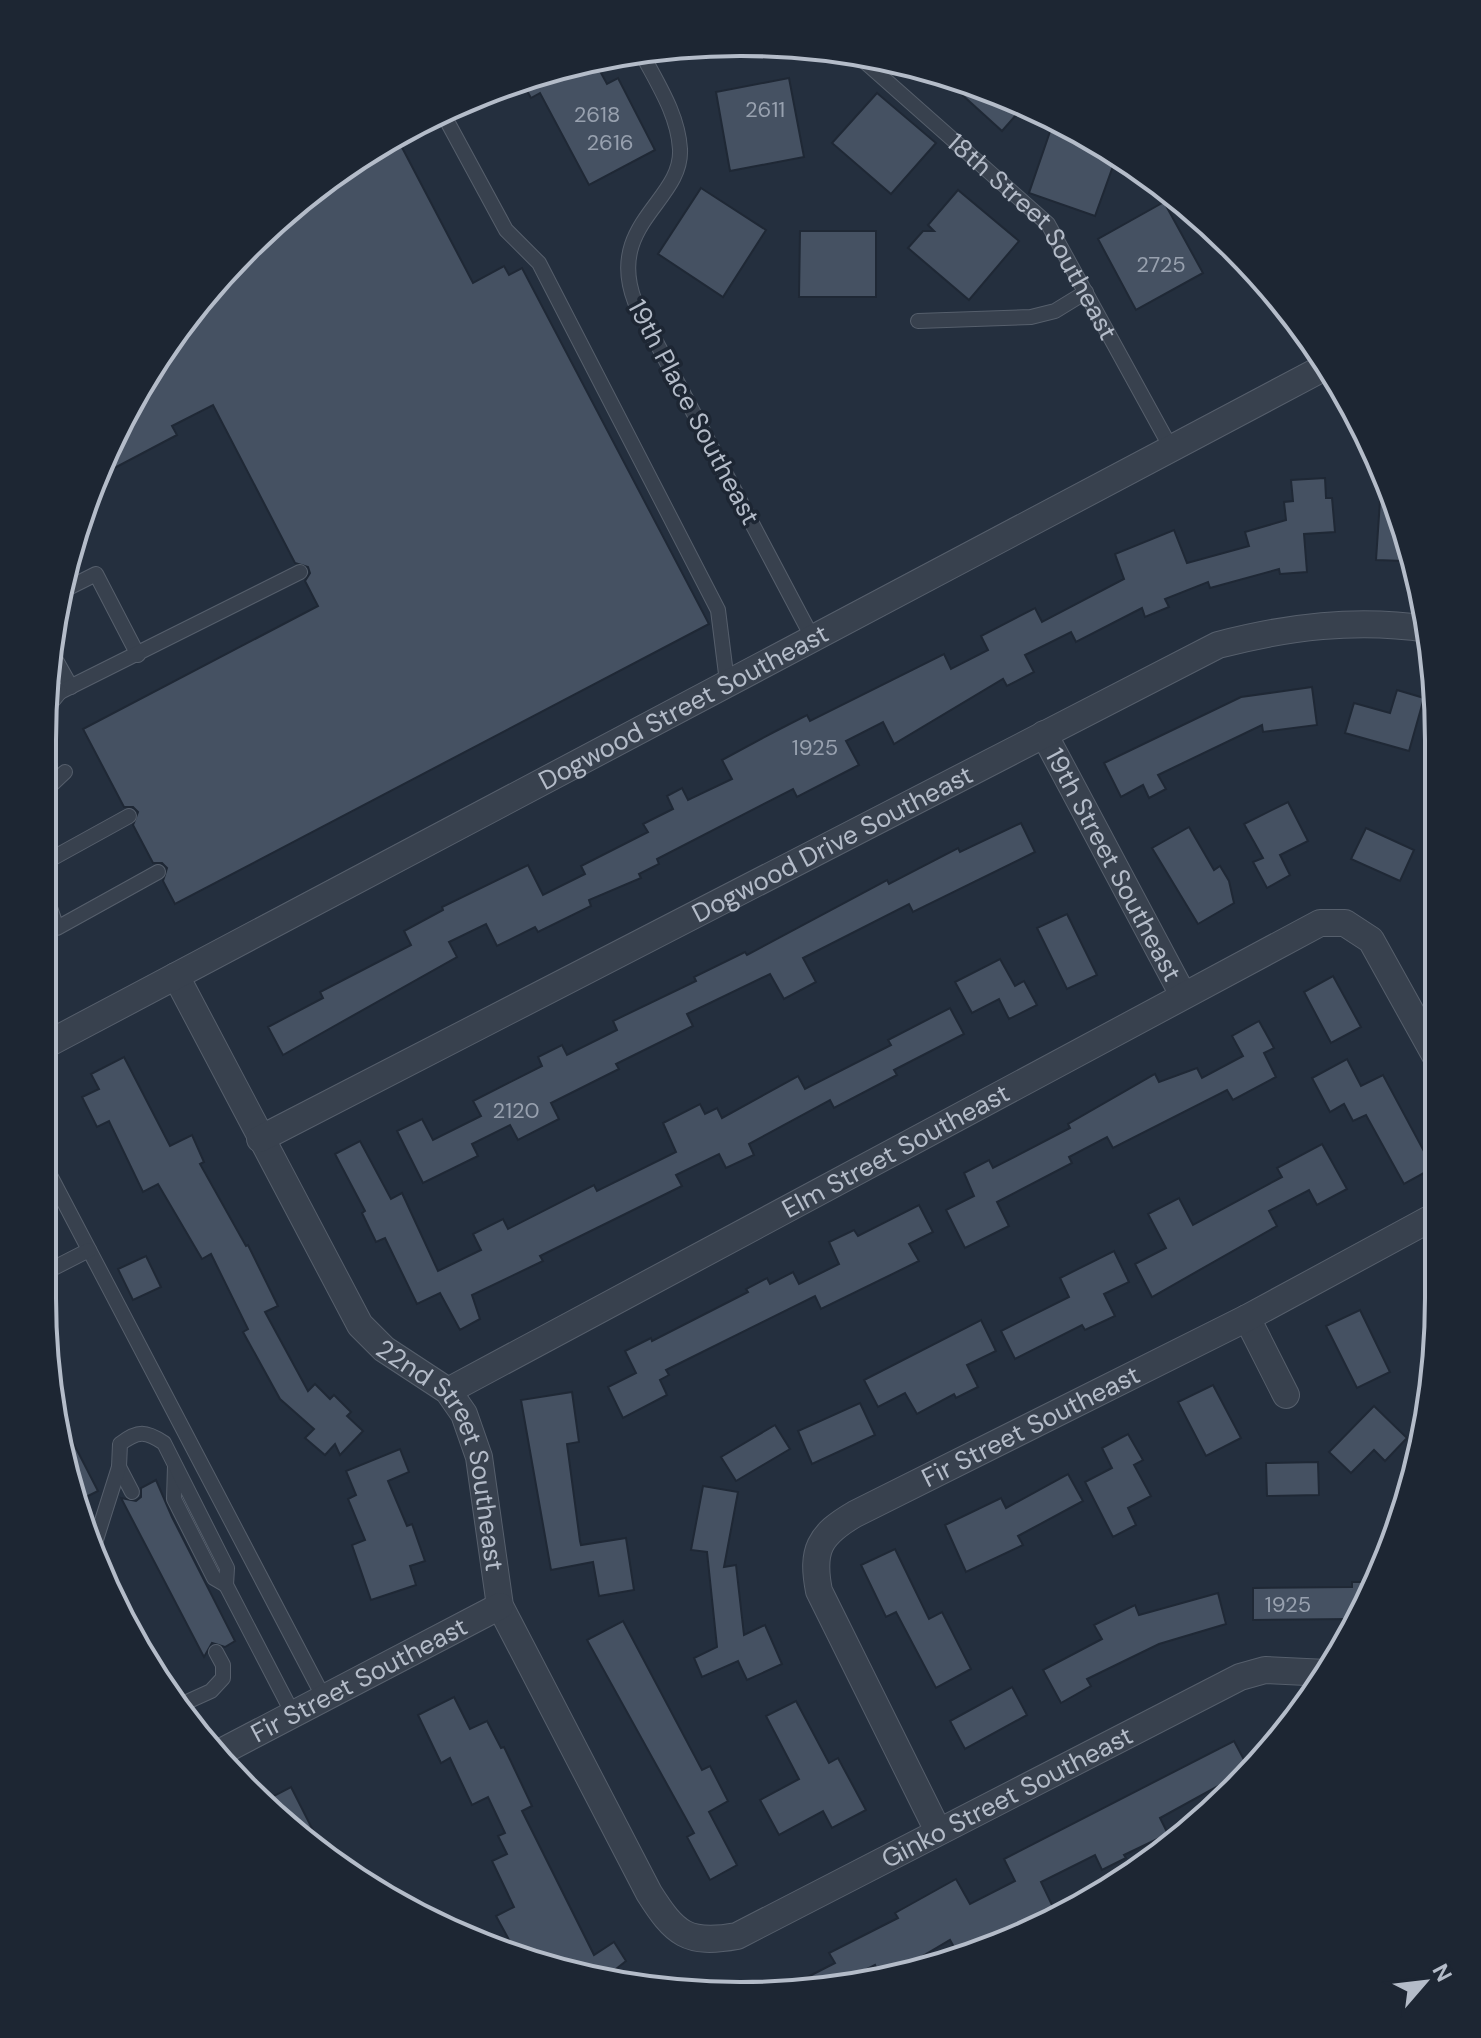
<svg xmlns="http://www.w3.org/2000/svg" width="1481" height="2038" font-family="'DM Sans',sans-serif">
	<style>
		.building { fill: #455162; stroke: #1f2835; stroke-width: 2 }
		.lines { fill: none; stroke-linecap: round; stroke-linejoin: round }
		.lane-casing { stroke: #565f6c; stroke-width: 16 }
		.street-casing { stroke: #565f6c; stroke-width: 28 }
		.lane { stroke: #38414e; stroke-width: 14 }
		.street { stroke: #38414e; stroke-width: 26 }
		.labels { text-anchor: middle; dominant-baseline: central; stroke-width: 7; stroke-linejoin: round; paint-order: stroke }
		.number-label { font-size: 22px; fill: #98a1af }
		.street-label { font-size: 26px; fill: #b4bcc9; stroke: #1d2633 }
		.rim { fill: none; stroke: #b4bcc9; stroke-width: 4 }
	</style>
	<rect width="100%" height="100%" fill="#242f3e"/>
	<!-- building -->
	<g class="building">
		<polygon points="594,60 607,84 618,78 655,150 589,185 540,93 531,98 521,80 559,66"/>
		<polygon points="937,72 965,79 1024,106 1002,131"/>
		<polygon points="789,78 804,157 730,171 716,92"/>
		<polygon points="877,93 936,143 891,194 832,143"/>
		<polygon points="1054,120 1089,135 1117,155 1095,216 1029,193"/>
		<polygon points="396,136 473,283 504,266 509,275 522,268 709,624 175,904 163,881 167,868 162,863 153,863 133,825 138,812 133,807 124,807 83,729 318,606 305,581 310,573 308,567 295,563 213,405 172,426 177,435 105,473 159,353 315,187"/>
		<polygon points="701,188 766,230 723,297 658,254"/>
		<polygon points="958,190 1019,241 969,300 908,248 923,231 934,231 928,225"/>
		<polygon points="1164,202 1203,273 1136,310 1098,239"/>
		<polygon points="800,231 876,231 876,297 799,297"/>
		<polygon points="1382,471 1386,473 1405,544 1404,561 1376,560"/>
		<polygon points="1325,478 1326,498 1332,498 1335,532 1304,534 1307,572 1280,574 1279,569 1210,588 1208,582 1165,599 1169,607 1145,617 1142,608 1076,642 1071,632 1025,655 1034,672 1007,686 1003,679 894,744 883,722 846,741 859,765 797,797 793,789 657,859 659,864 639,874 641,878 589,900 591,906 538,932 535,927 497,946 486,924 449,942 457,957 283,1055 268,1027 323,998 320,992 411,945 404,931 443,910 442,907 528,865 543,895 585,874 581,866 648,832 643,824 673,809 667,796 682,788 688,800 732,779 722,760 774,732 807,715 810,721 944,654 951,669 988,650 981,636 1035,608 1042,622 1124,579 1115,554 1174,530 1187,563 1249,546 1245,532 1286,520 1284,502 1293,501 1291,480"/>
		<polygon points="1312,687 1317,725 1263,732 1262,725 1158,775 1166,789 1149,798 1143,785 1121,797 1104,763 1241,697"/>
		<polygon points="1397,690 1424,698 1409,751 1345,733 1354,703 1390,713"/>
		<polygon points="1288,802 1308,841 1280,855 1290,875 1267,888 1253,862 1263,858 1244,824"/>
		<polygon points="1021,823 1035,852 913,912 909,904 803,958 816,982 784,999 770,974 687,1014 693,1026 616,1064 619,1069 551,1103 559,1119 518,1140 510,1125 472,1144 478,1156 423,1183 397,1131 422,1119 433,1140 481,1116 473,1101 542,1066 538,1057 562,1045 567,1055 617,1030 613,1021 696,981 694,977 745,952 747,955 887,880 889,884 958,848 960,852"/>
		<polygon points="1189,827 1214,870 1220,866 1229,881 1234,903 1198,924 1152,848"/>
		<polygon points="1366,828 1414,850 1400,881 1351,859"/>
		<polygon points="1067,914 1097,975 1067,989 1037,928"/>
		<polygon points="1000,959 1015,986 1024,981 1037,1005 1009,1019 999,999 972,1013 955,982"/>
		<polygon points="1333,976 1361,1027 1331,1043 1304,992"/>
		<polygon points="950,1008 964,1034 894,1070 897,1075 834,1108 830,1100 749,1144 754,1155 726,1168 719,1154 676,1175 682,1186 540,1256 543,1261 472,1295 480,1319 460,1330 440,1293 417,1304 385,1238 376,1242 362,1213 365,1211 335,1154 360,1141 391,1199 402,1193 438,1271 481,1250 473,1234 503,1219 508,1229 594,1185 597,1191 676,1152 663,1123 700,1104 705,1114 717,1108 722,1118 798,1076 805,1089 891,1045 888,1040"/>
		<polygon points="1259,1021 1274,1048 1264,1053 1276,1077 1233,1100 1227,1090 1113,1148 1107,1137 1069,1157 1072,1163 997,1202 1009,1226 965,1248 946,1210 974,1196 964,1173 989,1160 993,1168 1070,1128 1068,1124 1155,1074 1159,1082 1197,1068 1202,1078 1243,1056 1232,1036"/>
		<polygon points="124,1057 170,1146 192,1135 204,1162 200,1164 246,1246 248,1245 278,1306 265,1312 308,1391 315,1384 330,1399 334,1395 351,1412 347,1416 363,1431 340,1455 335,1444 325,1455 305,1438 314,1429 280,1399 243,1332 248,1329 211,1254 202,1259 158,1184 143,1192 109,1121 97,1127 82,1097 99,1089 91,1074"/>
		<polygon points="1347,1059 1361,1086 1383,1075 1433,1168 1404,1184 1366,1115 1353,1121 1344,1104 1330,1112 1312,1078"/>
		<polygon points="1322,1144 1347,1189 1317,1205 1309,1190 1269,1211 1277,1226 1152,1297 1135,1264 1166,1248 1148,1214 1179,1198 1193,1225 1282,1177 1277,1168"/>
		<polygon points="919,1205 933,1232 909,1244 919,1261 821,1309 815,1296 666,1370 669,1375 660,1380 667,1395 623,1418 608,1387 636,1373 625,1351 651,1338 652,1341 748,1292 746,1289 767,1278 770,1284 793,1272 799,1284 839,1264 829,1242 854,1230 858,1236"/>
		<polygon points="1114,1251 1129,1282 1104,1294 1115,1316 1085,1330 1082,1325 1015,1359 1001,1331 1069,1297 1060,1278"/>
		<polygon points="146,1256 161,1287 133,1300 118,1269"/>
		<polygon points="1360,1310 1390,1372 1357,1388 1326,1326"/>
		<polygon points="981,1320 996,1351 967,1365 978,1387 956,1398 954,1394 917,1414 905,1393 878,1407 864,1380"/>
		<polygon points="1213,1385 1241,1438 1206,1456 1178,1402"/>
		<polygon points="572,1392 579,1442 567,1444 580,1541 581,1545 626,1538 634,1590 599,1596 593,1562 551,1570 521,1400"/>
		<polygon points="860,1403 875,1435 812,1464 798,1431"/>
		<polygon points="1374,1406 1407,1438 1385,1461 1374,1450 1351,1473 1329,1452"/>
		<polygon points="60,1417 98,1491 76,1502 66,1479"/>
		<polygon points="775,1425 790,1449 736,1481 721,1457"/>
		<polygon points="1128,1434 1143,1460 1134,1465 1151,1496 1128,1508 1136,1525 1113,1537 1085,1482 1112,1468 1102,1448"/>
		<polygon points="400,1449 409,1472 388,1481 407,1526 412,1524 425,1561 410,1566 416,1585 371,1600 352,1545 365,1540 348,1499 356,1495 346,1471"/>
		<polygon points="1318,1462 1319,1495 1267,1496 1266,1463"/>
		<polygon points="1068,1474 1083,1501 1018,1536 1023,1545 966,1572 945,1525 1001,1498 1006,1508"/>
		<polygon points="156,1480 172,1517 235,1641 225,1647 212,1643 204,1657 121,1498 136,1501 141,1497 141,1488"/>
		<polygon points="703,1486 738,1492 724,1567 736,1565 744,1635 765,1625 782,1664 747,1680 738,1661 702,1677 694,1658 717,1647 707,1552 691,1550"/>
		<polygon points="895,1549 929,1619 942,1612 971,1669 936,1688 896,1612 886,1617 861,1565"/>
		<polygon points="1352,1582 1375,1582 1352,1632 1352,1619 1253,1620 1253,1588 1352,1587"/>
		<polygon points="1218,1593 1226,1624 1159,1644 1087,1679 1091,1686 1061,1703 1043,1670 1102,1639 1094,1625 1135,1605 1139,1615"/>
		<polygon points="623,1621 702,1770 710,1766 728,1801 709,1812 737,1865 710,1880 687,1837 694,1833 587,1640"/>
		<polygon points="1012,1687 1027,1715 965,1749 950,1721"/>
		<polygon points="454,1697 470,1729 487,1721 501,1748 504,1747 532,1806 522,1811 594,1955 614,1942 626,1961 606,1977 514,1949 496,1916 514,1907 492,1861 507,1854 498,1836 505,1833 488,1797 472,1805 450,1758 441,1763 418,1715"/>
		<polygon points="796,1701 829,1763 838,1758 866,1810 832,1828 823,1811 779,1835 760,1800 799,1779 766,1716"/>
		<polygon points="1234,1741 1249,1769 1160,1818 1168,1834 1124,1855 1126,1858 1102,1870 1095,1855 1041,1882 1053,1907 958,1954 950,1940 894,1973 880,1977 875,1965 827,1990 782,1990 835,1963 829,1953 898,1918 895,1913 956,1879 970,1904 1015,1881 1004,1859"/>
		<polygon points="291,1787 324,1852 280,1823 262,1802"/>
	</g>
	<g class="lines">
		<!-- lane casing -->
		<g class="lane-casing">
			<g id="lane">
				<path d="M641 52C657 83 678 114 680 149 683 201 605 224 635 302L812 637"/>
				<path id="s1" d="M855 53 1048 224 1171 448"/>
				<polyline points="441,110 506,230 539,263 718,610 727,682"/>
				<polyline points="918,321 1031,317 1055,311 1086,292"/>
				<polyline points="62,591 96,574 138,655"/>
				<polyline points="53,655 71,687"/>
				<polyline points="60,692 300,572"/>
				<polyline points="46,709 60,692 48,692"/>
				<polyline points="42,803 47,789 65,772"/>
				<polyline points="42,864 129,816"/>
				<polyline points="42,885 57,928 158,872"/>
				<polyline points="42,1160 324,1698"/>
				<polyline points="42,1274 89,1250"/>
				<polyline points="175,1466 174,1499 214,1578 226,1585"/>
				<polyline points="119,1467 132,1492"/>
				<path d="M95 1543 119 1467 120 1444C138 1430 146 1431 164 1443L227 1568 226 1585 293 1714"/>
				<polyline points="178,1706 211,1691 223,1678 223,1665 216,1652"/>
			</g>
		</g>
		<!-- street casing -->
		<g class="street-casing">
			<g id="street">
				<path id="s2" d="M1044 734 1183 995"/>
				<path id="s3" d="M176 976 360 1325 384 1349 448 1391 464 1414 479 1457 500 1606 649 1893C675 1934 687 1945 737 1936L1240 1677 1265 1670 1327 1673"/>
				<path id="s4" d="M42 1047 1325 367"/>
				<path id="s5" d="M260 1139 1218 645C1287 627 1356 618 1428 629"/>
				<polyline points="1247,1318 1286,1395"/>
				<path id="s6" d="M448 1391 1320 923H1345L1371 940 1436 1057"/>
				<path id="s7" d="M219 1753 500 1606"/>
				<path id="s8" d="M938 1831 819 1591C811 1550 819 1535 855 1514L1247 1318 1437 1215"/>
			</g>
		</g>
		<!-- lane -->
		<use href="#lane" class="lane"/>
		<!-- street -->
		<use href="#street" class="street"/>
	</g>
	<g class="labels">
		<!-- number labels -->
		<g class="number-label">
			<text x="765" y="109">2611</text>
			<text x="597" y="114">2618</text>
			<text x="610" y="142">2616</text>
			<text x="1161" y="264">2725</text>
			<text x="815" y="747">1925</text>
			<text x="516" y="1110">2120</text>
			<text x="1288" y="1604">1925</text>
		</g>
		<!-- street labels -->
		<g class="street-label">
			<text stroke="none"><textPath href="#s1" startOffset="258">18th Street Southeast</textPath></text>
			<text transform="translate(694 412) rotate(62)">19th Place Southeast</text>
			<text stroke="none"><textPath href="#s4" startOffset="726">Dogwood Street Southeast</textPath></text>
			<text stroke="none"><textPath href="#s5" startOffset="644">Dogwood Drive Southeast</textPath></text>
			<text stroke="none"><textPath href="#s2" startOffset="148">19th Street Southeast</textPath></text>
			<text stroke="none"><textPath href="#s6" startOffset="508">Elm Street Southeast</textPath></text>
			<text stroke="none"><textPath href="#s8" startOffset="558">Fir Street Southeast</textPath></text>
			<text stroke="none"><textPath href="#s3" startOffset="558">22nd Street Southeast</textPath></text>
			<text stroke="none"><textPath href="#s7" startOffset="158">Fir Street Southeast</textPath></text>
			<text stroke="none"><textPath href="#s3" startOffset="1464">Ginko Street Southeast</textPath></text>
		</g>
	</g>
	<!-- crop -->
	<path d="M0 0H1481V2038H0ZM740 56H741A684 684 0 0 1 1425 740V1298A684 684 0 0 1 741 1982H740A684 684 0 0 1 56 1298V740A684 684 0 0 1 740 56Z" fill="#1d2633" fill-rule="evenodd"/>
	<path class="rim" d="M740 56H741A684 684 0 0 1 1425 740V1298A684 684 0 0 1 741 1982H740A684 684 0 0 1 56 1298V740A684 684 0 0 1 740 56Z"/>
	<!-- north arrow -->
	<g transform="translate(1425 1982) rotate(62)" stroke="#1d2633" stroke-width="6" paint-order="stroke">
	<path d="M0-6L14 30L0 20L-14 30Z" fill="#b4bcc9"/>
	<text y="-12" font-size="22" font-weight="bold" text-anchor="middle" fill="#b4bcc9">N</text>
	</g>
</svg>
